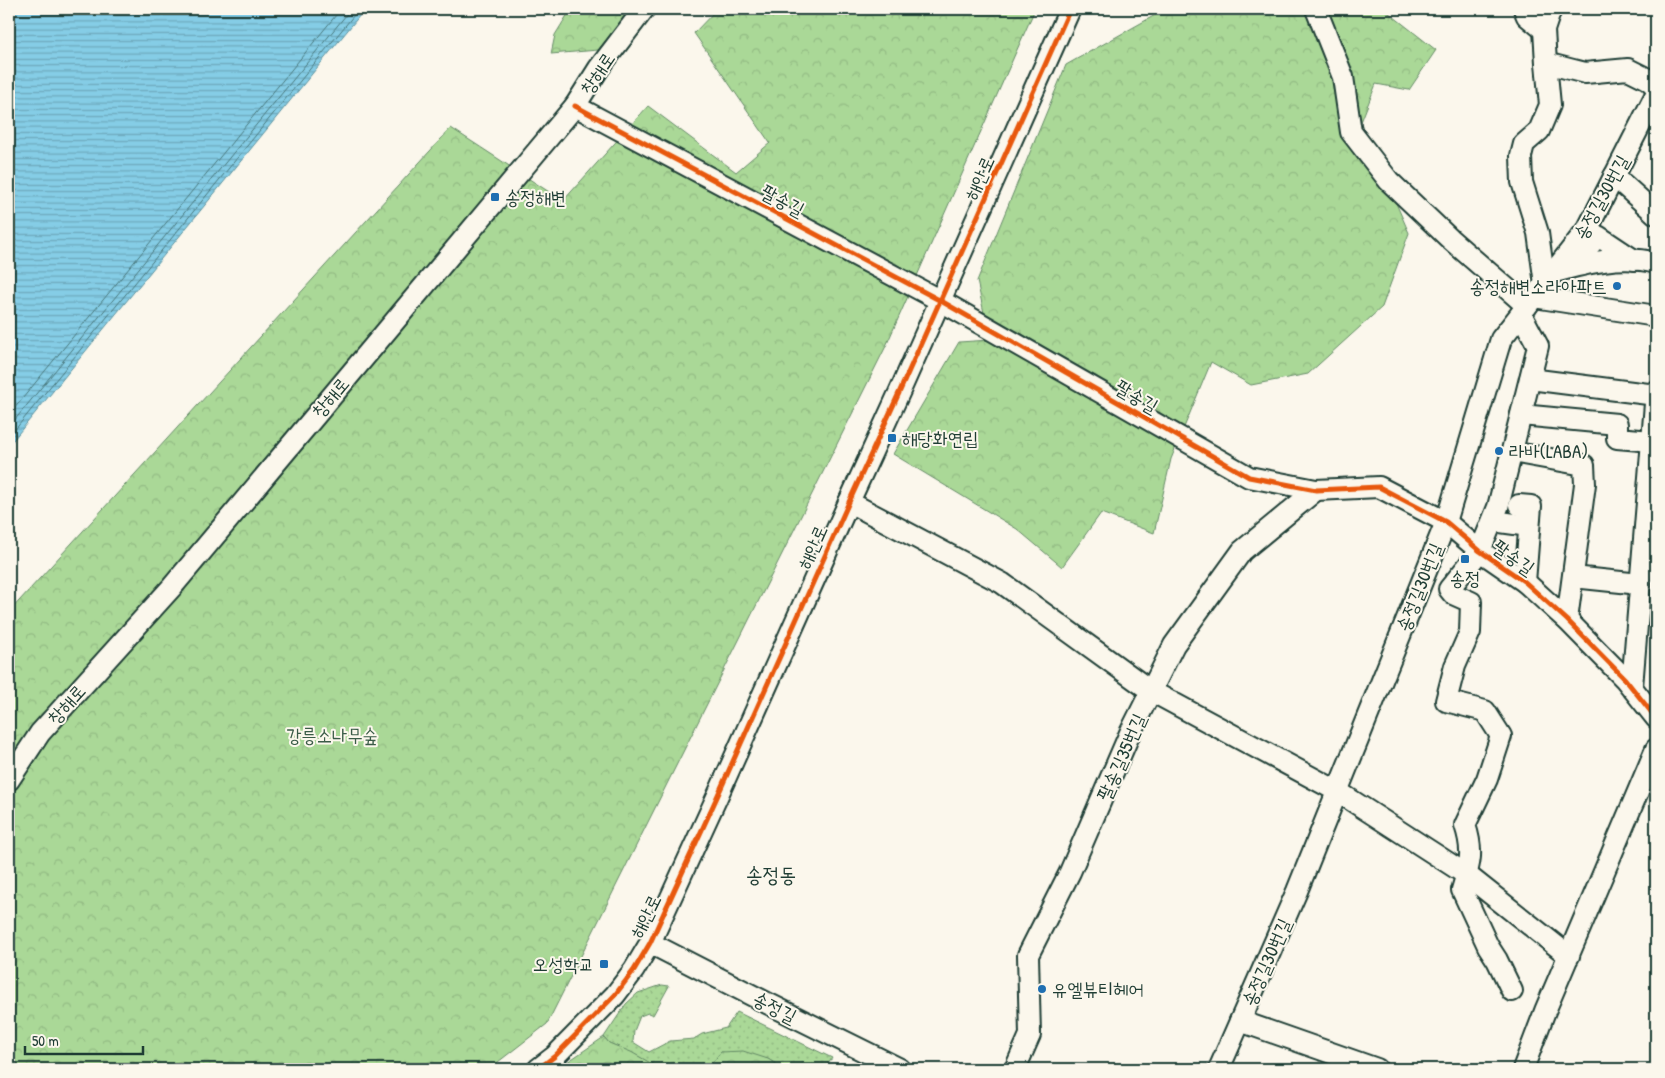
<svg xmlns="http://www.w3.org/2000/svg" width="1665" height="1078" font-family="'Patrick Hand','Poor Story',sans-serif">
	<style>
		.grass { fill: url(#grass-dots); stroke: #648a66 }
		.forest { fill: url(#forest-crowns); stroke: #648a66 }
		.water { fill: url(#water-rules); stroke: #5c939f }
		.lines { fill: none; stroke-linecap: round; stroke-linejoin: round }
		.shore { stroke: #48777b; stroke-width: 1 }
		.minor-casing { stroke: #1f3d34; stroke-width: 24 }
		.minor { stroke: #fbf7ec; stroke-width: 20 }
		.cycleway-casing { stroke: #fbf7ec; stroke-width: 8 }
		.cycleway { stroke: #e8590c; stroke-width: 5 }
		.poi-dot { fill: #1f6fb2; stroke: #fbf7ec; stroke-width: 2 }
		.labels { text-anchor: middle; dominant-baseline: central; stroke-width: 4; stroke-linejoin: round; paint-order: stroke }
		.street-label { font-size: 19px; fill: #1f3d34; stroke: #fbf7ec }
		.poi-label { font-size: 19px; fill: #1f3d34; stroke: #fbf7ec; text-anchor: start }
		.park-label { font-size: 19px; fill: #3b5c48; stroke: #fbf7ec }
		.quarter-label { font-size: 21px; fill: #1f3d34; stroke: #fbf7ec }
	</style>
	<defs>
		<pattern id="grass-dots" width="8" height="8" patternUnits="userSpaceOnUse" patternTransform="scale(1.25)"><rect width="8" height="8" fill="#aad897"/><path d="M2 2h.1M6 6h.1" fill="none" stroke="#92ba83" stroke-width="1.8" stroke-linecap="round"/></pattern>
		<pattern id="forest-crowns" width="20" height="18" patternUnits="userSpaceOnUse" patternTransform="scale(1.25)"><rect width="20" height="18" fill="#aad897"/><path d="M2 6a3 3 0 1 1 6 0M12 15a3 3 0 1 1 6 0" fill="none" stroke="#92ba83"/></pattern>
		<pattern id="water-rules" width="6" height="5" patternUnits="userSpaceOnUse" patternTransform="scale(1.25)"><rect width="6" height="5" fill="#85cde6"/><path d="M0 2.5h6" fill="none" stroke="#6ca8bb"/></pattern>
	</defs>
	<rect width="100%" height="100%" fill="#fbf7ec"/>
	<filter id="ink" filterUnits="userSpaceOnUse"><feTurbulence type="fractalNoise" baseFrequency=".02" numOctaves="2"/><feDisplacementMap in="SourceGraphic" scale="10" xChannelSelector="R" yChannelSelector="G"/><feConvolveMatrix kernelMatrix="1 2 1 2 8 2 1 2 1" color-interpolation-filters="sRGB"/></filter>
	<g filter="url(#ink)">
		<!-- grass -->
		<polygon class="grass" points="662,985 669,986 653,1015 648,1013 640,1016 634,1031 633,1042 649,1052 670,1041 694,1039 702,1034 726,1028 737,1012 832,1058 825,1069 784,1069 768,1059 721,1052 707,1069 677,1065 654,1065 632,1053 609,1043 604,1037 626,1004 638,993"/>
		<!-- forest -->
		<g class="forest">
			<polygon points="571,9 632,9 598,50 551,54 555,35"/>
			<polygon points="717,9 1035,9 886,346 547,1024 489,1069 9,1069 9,612 451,128 563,201 648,106 736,172 770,143 694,33"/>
			<polygon points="1166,9 1384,9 1436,50 1409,90 1376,84 1357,132 1382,171 1409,233 1382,307 1308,374 1251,385 1211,362 1171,459 1154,533 1101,513 1062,567 1017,529 893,454 959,342 990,340 977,281 1066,65"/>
			<polygon points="604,1037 609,1043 631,1052 654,1065 677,1065 700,1069 557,1069"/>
			<polygon points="743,1051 768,1059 784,1069 707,1069 721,1052"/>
		</g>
		<!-- water -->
		<polygon class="water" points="9,9 365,9 9,445"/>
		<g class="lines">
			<!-- shore -->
			<g class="shore">
				<polyline points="9,415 341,9"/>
				<polyline points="9,427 351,9"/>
				<polyline points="9,437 359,9"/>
			</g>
			<!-- minor casing -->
			<g class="minor-casing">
				<g id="minor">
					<polyline points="1316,9 1343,77 1351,132 1389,181 1450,239 1527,306"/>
					<polyline points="1524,9 1527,16 1544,30"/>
					<polyline points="1546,63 1544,30 1551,9"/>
					<polyline points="575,106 941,301 1249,477 1316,490 1379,487 1446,522 1480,551 1525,582 1567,620 1625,679 1656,718"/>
					<polyline points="1614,176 1656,214"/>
					<polyline points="1581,255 1598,236 1634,260"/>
					<path d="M1554 272C1587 263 1622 254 1656 263"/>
					<polyline points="1545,284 1538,233 1522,182 1521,156 1524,144 1539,131 1550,105 1546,63 1585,73 1628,69 1648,79 1656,87"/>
					<polyline points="1534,297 1656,316"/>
					<polyline points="1530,379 1656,395"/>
					<polyline points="1521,415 1617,424 1617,438 1652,441"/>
					<polyline points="1512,452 1584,465 1585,484 1567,620"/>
					<polyline points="849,502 1002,583 1151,691 1337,791 1467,875 1569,956"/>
					<polyline points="1519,505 1531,506 1525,582"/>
					<polyline points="1493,521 1529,526"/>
					<polyline points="1573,577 1640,584"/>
					<polyline points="1632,687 1656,391"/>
					<polyline points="9,780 40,733 172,587 575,106 599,68 644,9"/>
					<polyline points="650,943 767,1003 900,1069"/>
					<path d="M1512 991 1497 960 1488 946 1462 890C1470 864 1474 852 1465 825L1487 779 1501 736 1485 711 1446 701 1455 666 1470 632 1471 602 1453 594 1449 589 1480 551 1498 507 1538 346 1521 314"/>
					<polyline points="1240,1021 1377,1069"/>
					<polyline points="538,1069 555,1056 615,995 634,970 650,943 717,797 849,502 899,393 1070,9"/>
					<polyline points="1015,1069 1030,1035 1028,955 1070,872 1130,733 1174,645 1242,551 1316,490"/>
					<polyline points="1219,1069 1297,891 1446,522 1501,339 1588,228 1656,94"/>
					<polyline points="1523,1069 1545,1011 1656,749"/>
				</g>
			</g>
			<!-- minor -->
			<use href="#minor" class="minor"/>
			<!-- cycleway casing -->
			<g class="cycleway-casing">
				<g id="cycleway">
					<polyline points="575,106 941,301 1249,477 1316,490 1379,487 1446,522 1480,551 1525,582 1567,620 1625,679 1656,718"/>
					<polyline points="538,1069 555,1056 615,995 634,970 650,943 717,797 849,502 899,393 1070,9"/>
				</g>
			</g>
			<!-- cycleway -->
			<use href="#cycleway" class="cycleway"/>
		</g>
	</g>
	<!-- markers -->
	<g class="poi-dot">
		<rect x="490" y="192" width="10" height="10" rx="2.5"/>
		<circle cx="1617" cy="286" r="5"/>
		<rect x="887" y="433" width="10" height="10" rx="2.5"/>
		<circle cx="1499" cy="451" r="5"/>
		<rect x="1460" y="554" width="10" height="10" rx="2.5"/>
		<rect x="599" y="959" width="10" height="10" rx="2.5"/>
		<circle cx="1042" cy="989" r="5"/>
	</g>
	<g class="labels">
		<!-- street labels -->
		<g class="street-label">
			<text transform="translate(597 73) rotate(-56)">창해로</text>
			<text transform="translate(979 178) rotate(-66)">해안로</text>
			<text transform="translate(1601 197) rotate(-61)">송정길30번길</text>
			<text transform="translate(783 200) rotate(28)">팔송길</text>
			<text transform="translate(1137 396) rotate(30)">팔송길</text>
			<text transform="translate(330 397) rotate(-50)">창해로</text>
			<text transform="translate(812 547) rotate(-66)">해안로</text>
			<text transform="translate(1514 557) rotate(35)">팔송길</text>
			<text transform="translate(1419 587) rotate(-68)">송정길30번길</text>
			<text transform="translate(66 704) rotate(-48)">창해로</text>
			<text transform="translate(1121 757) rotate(-66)">팔송길35번길</text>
			<text transform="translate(645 916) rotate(-64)">해안로</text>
			<text transform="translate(1266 962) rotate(-66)">송정길30번길</text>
			<text transform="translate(775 1007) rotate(27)">송정길</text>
		</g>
		<!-- poi labels -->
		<g class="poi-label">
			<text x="505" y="197">송정해변</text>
			<text x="1607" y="286" text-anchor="end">송정해변소라아파트</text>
			<text x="902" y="438">해당화연립</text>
			<text x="1509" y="451">라바(LABA)</text>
			<text x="1465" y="578" text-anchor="middle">송정</text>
			<text x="594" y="964" text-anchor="end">오성학교</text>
			<text x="1052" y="989">유엘뷰티헤어</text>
		</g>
		<!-- park labels -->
		<g class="park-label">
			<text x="332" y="735">강릉소나무숲</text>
		</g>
		<!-- quarter labels -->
		<g class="quarter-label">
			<text x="771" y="874">송정동</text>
		</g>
	</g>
	<!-- margin -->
	<rect width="1665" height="1078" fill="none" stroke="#fbf7ec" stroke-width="30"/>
	<rect x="15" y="15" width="1635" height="1048" fill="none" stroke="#1f3d34" stroke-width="2" filter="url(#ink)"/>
	<!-- scale -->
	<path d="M25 1046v8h118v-8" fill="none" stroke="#1f3d34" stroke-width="2.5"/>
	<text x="32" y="1046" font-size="15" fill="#1f3d34" stroke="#fbf7ec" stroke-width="4" paint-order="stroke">50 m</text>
</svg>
